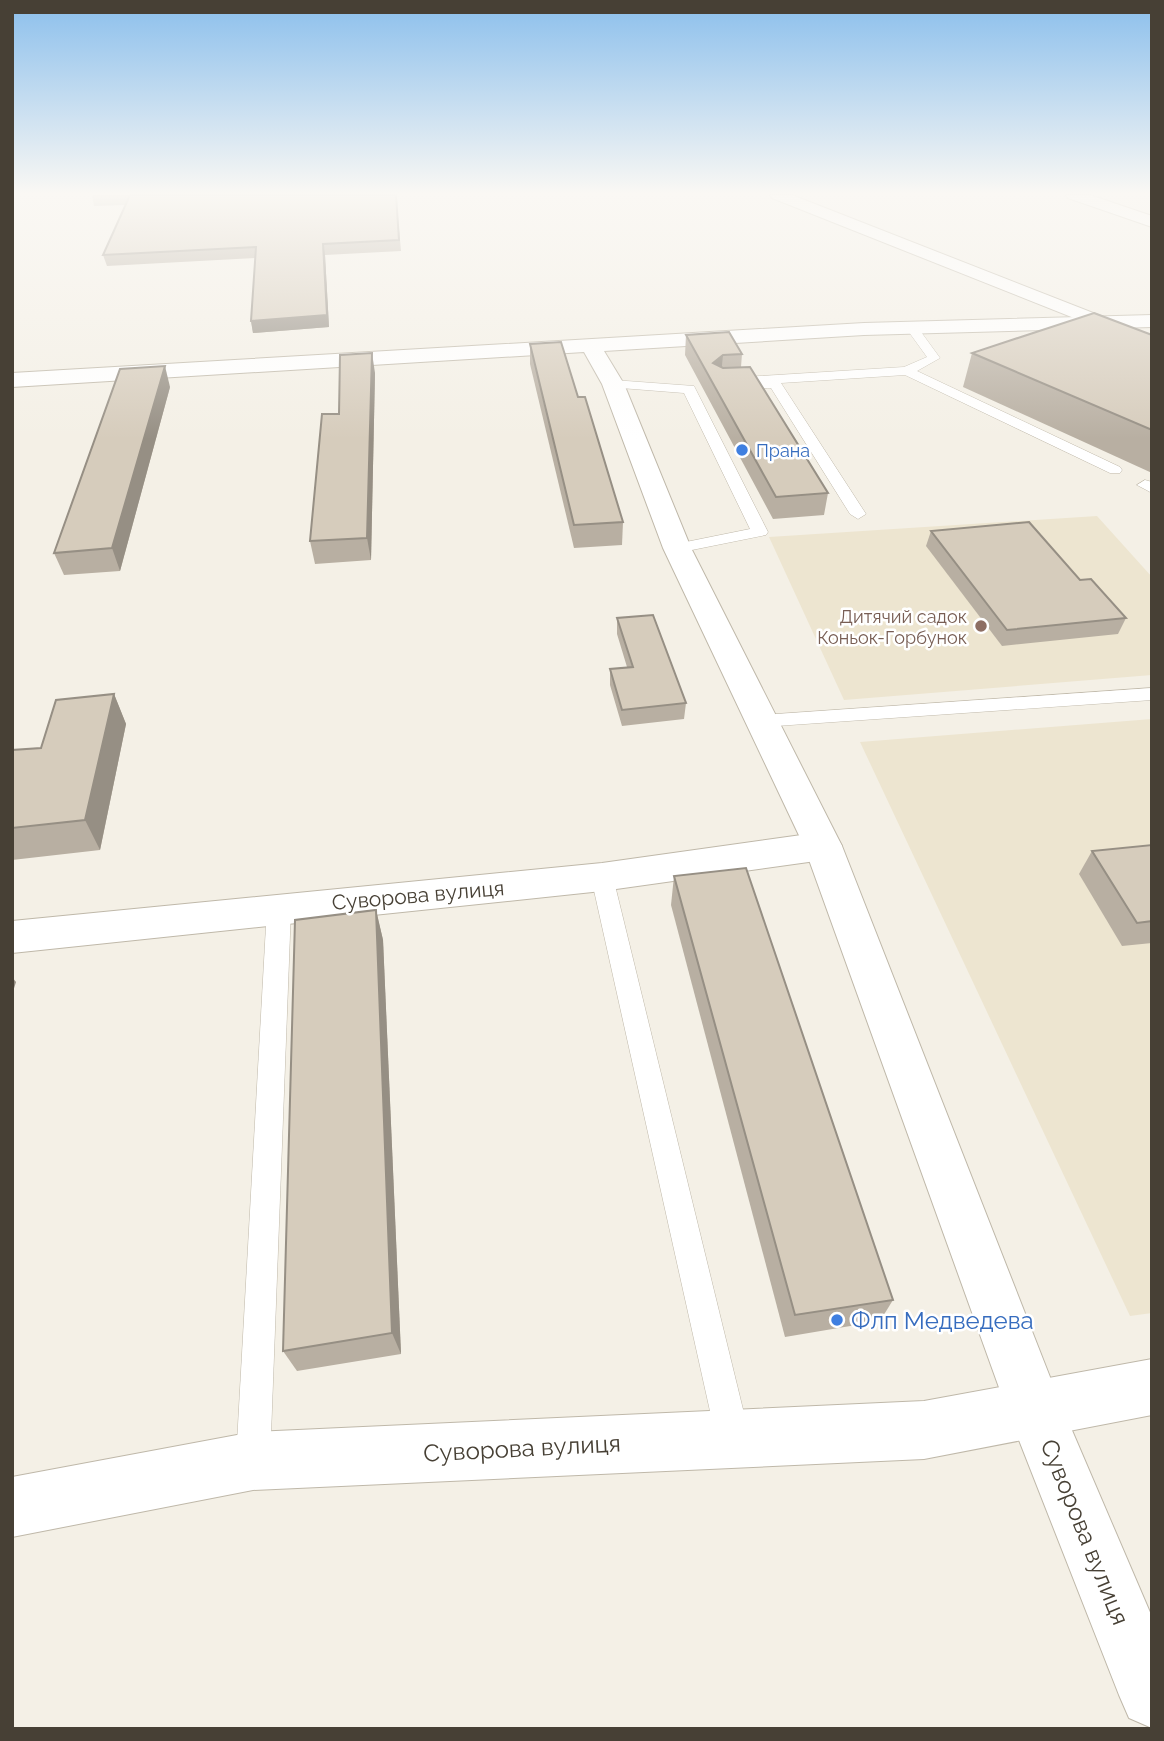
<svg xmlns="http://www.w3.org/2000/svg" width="1164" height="1741" font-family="Raleway,sans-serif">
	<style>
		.education { fill: #ede5d0 }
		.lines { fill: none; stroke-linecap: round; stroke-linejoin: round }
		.service-casing { stroke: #bfb8a9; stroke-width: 1 }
		.minor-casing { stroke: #bfb8a9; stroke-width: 2 }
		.tertiary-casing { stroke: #bfb8a9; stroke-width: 2 }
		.service { fill: #fff; fill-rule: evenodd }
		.minor { fill: #fff; fill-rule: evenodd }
		.tertiary { fill: #fff; fill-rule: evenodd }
		.wall { fill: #b8afa2 }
		.shaded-wall { fill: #968f84 }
		.building { fill: #d6ccbc; stroke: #968f84; stroke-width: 2 }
		.shop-dot { fill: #3f7fe0; stroke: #fff; stroke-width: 2.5 }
		.education-dot { fill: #8d6e63; stroke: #fff; stroke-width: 2.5 }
		.labels { text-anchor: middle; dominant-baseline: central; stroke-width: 5; stroke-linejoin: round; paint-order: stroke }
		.far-shop-label { font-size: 18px; fill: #366cbe; stroke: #fff; text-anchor: start }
		.far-education-label { font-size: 18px; fill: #785e54; stroke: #fff; text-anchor: end }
		.street-label { font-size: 21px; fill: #474035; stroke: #fff }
		.near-shop-label { font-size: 24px; fill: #366cbe; stroke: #fff; text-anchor: start }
		.near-street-label { font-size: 24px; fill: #474035; stroke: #fff }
	</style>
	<rect width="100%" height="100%" fill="#f4f0e6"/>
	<!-- education -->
	<g class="education">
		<polygon points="1097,516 1152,577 1152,675 844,700 769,537"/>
		<polygon points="1152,719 1152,1313 1130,1316 860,742"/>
	</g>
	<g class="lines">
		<!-- service casing -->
		<g class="service-casing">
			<g id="service">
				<path d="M912 324 916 325 940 358 917 371 1120 467 1122 470 1120 473H1110L905 375 781 383 866 514 858 519 850 514 771 388C762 389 756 386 750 385 739 383 730 389 721 382L728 378 904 367 927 357 906 328Z"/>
				<polygon points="613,380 694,386 768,532 766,535 677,553 671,551 669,548 671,545 750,529 684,393 608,387 606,384"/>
				<polygon points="1145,480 1152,482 1152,493 1137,485"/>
				<polygon points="1152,688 1152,700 761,727 754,726 751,721 754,716 761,715"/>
				<polygon points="602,868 610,871 613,877 750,1438 745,1450 733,1455 721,1450 716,1438 591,877 594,871"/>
				<polygon points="279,899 287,902 291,908 270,1461 265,1473 253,1478 241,1473 236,1461 267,908 271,902"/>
			</g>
		</g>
		<!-- minor casing -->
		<g class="minor-casing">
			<g id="minor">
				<polygon points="770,195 792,195 1152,336 1152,349 772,198"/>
				<polygon points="1066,195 1090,195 1152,216 1152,227 1068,198"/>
				<polygon points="823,832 836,836 842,846 836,856 823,860 602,891 12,953 12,921 602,863"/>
				<polygon points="1152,1359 1152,1415 924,1459 253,1490 12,1537 12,1477 253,1432 924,1401"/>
			</g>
		</g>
		<!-- tertiary casing -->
		<g class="tertiary-casing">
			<polygon id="tertiary" points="1152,315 1152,327 864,335 604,351 624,384 691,548 842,846 1059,1400 1152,1617 1152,1728 1129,1718 1119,1695 1006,1407 804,846 663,548 602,384 584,352 12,387 12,373 864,323"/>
		</g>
		<!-- service -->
		<use href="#service" class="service"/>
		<!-- minor -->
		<use href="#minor" class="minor"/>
		<!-- tertiary -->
		<use href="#tertiary" class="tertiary"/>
	</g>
	<!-- wall -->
	<g class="wall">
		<polygon points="92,195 396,195 401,251 325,255 329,327 253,333 251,321 255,258 107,266 103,255 126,205 94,206"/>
		<polygon points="686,335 742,354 741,367 828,493 824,515 773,519 685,355"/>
		<polygon points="1152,335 1152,473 963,387 972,353"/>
		<polygon points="530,344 578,397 623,522 622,545 574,548 530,364"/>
		<polygon points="375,373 371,560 315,564 310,541 339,414"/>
		<polygon points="170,387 120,571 64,575 54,553"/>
		<polygon points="931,531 1080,580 1126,618 1118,634 1002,646 926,546"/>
		<polygon points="617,618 686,703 684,719 622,726 610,685 610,669 627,667 617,634"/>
		<polygon points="114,694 126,724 100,850 12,860 12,750 41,748"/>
		<polygon points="1152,845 1152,943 1122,946 1079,874 1092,851"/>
		<polygon points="674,876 893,1300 880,1321 785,1337 671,905"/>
		<polygon points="376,910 383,940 401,1354 297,1371 283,1351"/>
	</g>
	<!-- shaded-wall -->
	<g class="shaded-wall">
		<polygon points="323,244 325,255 329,327 253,333 251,321"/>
		<polygon points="372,353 375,373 371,560 367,538"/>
		<polygon points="723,355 721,375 713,363"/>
		<polygon points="165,366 170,387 120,571 112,548"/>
		<polygon points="114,694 126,724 100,850 85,820"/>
		<polygon points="376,910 383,940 401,1354 392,1333"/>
		<polygon points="12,977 16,982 12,995"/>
	</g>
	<!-- building -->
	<g class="building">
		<polygon points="130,195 396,195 399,240 323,244 327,315 251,321 256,247 103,255"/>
		<polygon points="1094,313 1152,335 1152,430 972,353"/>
		<polygon points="729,332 742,354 723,355 713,363 723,368 750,367 828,493 776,497 686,335"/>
		<polygon points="561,342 578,397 585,397 623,522 574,525 530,344"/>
		<polygon points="372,353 367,538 310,541 322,414 339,414 340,355"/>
		<polygon points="165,366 112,548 54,553 120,369"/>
		<polygon points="1029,522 1080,580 1091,579 1126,618 1007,630 931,531"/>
		<polygon points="653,615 686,703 622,710 610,669 633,667 617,618"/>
		<polygon points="114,694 85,820 12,828 12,750 41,748 56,700"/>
		<polygon points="1152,845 1152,921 1137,923 1092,851"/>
		<polygon points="746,868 893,1300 795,1315 674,876"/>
		<polygon points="376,910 392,1333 283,1351 295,920"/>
	</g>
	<!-- sky -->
	<linearGradient id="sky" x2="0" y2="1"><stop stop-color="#8bbfec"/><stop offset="0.44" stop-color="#faf8f4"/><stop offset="1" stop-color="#faf8f4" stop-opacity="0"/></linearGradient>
	<rect width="1164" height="439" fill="url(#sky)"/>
	<!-- markers -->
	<g class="shop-dot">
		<circle cx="742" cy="450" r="7"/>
		<circle cx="837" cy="1320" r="7"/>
	</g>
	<circle class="education-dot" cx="981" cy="626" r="7"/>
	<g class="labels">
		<!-- far-shop labels -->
		<g class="far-shop-label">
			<text x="756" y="450">Прана</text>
		</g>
		<!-- far-education labels -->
		<g class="far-education-label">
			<text x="967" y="616">Дитячий садок<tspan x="967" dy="21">Коньок-Горбунок</tspan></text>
		</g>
		<!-- street labels -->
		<g class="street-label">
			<text transform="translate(418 895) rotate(-5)">Суворова вулиця</text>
		</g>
		<!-- near-shop labels -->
		<g class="near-shop-label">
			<text x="851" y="1320">Флп Медведева</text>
		</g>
		<!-- near-street labels -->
		<g class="near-street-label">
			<text transform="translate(522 1448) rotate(-3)">Суворова вулиця</text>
			<text transform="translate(1085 1532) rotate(68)">Суворова вулиця</text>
		</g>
	</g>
	<!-- border -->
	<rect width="1164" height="1741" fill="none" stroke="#474035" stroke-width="28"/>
</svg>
